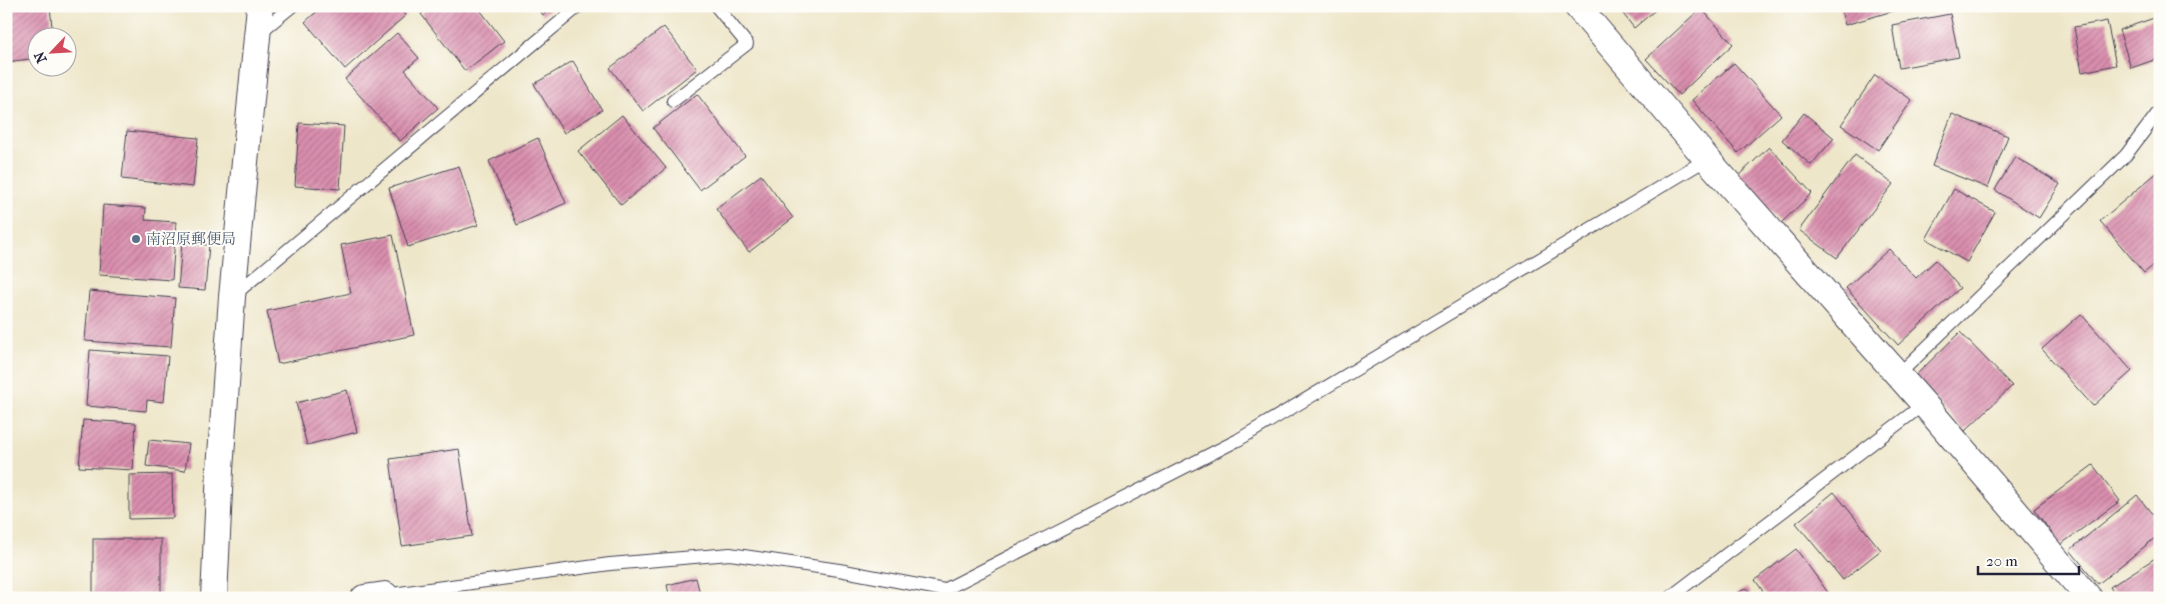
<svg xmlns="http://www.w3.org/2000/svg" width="2166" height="604" font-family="'IM FELL French Canon','Noto Serif JP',serif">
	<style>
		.building { fill: url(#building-hatch) }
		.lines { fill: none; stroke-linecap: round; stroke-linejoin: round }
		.service-casing { stroke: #413f50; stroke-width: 14 }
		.minor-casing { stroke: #413f50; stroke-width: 28 }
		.service { stroke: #fff; stroke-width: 12 }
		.minor { stroke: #fff; stroke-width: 26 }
		.service-dot { fill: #5c6f8a; stroke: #fdfcf7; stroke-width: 2 }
		.labels { text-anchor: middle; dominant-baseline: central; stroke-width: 4; stroke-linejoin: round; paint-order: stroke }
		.service-label { font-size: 15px; fill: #4e5e75; stroke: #fdfcf7; text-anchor: start }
	</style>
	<defs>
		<pattern id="building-hatch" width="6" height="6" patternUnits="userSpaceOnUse" patternTransform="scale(1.25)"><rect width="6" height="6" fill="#da8fae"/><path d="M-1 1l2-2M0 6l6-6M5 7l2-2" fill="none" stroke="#b0748f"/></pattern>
	</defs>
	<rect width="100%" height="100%" fill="#fdfcf7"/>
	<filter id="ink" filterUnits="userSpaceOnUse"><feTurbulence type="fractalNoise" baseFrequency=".02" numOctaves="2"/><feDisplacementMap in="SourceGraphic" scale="10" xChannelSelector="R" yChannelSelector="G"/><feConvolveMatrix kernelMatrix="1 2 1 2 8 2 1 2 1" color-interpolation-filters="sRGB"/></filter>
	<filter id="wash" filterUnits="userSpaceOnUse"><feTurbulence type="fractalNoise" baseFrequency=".0096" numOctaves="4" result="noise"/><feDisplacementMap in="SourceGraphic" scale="20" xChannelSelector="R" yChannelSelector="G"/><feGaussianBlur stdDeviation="1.12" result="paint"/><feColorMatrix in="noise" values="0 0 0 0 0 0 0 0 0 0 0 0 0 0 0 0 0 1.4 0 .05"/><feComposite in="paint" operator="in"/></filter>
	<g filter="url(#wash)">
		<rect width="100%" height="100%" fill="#eee6c9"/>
		<g id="blocks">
			<!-- building -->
			<g class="building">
				<polygon points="6,6 50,6 53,38 38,38 38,58 6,62"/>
				<polygon points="323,6 348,6 352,11 358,6 398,6 406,15 345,69 305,22"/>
				<polygon points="430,6 477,6 504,41 465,71 421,14"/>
				<polygon points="536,6 554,6 543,15"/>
				<polygon points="1617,6 1660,6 1634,28"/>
				<polygon points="1840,6 1891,6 1893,11 1845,25"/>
				<polygon points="1701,8 1733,44 1679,95 1646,59"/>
				<polygon points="1950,14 1959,57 1899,68 1892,25"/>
				<polygon points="2160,16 2160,58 2131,68 2119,30"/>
				<polygon points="2107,21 2116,65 2082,72 2074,27"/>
				<polygon points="664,27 697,69 643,111 610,68"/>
				<polygon points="397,33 419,58 405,70 438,108 400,141 345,79"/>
				<polygon points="573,61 602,110 564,133 534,84"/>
				<polygon points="1734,63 1781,115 1738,153 1692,100"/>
				<polygon points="1875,75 1912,100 1878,150 1841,125"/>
				<polygon points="697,94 745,156 700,190 653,128"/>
				<polygon points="1804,113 1834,138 1811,165 1782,140"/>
				<polygon points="1952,114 2008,136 1988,188 1932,166"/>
				<polygon points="622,115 666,168 621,205 578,151"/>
				<polygon points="299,123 344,126 340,189 295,186"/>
				<polygon points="127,131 198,138 193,187 122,179"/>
				<polygon points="538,138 566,203 517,225 489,161"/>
				<polygon points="1769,147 1812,193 1781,223 1737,177"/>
				<polygon points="1855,155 1893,184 1837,258 1799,230"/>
				<polygon points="2015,157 2060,184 2039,218 1995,190"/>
				<polygon points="459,166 478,225 408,247 389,188"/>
				<polygon points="2160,170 2160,260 2144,273 2100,221"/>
				<polygon points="761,175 793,218 749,252 716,209"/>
				<polygon points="1954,189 1995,212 1967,262 1926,239"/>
				<polygon points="103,205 146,208 145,220 176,222 172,280 99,275"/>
				<polygon points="393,235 414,335 278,364 267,311 351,293 341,245"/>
				<polygon points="182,243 209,245 205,290 178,288"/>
				<polygon points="1889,249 1916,278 1936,260 1960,288 1898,345 1846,288"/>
				<polygon points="89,291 175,298 171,347 85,341"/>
				<polygon points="2081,314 2132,371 2093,406 2042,349"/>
				<polygon points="1960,332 2012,386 1965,431 1914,377"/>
				<polygon points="90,350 168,356 164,402 147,400 146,411 86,406"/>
				<polygon points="347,390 357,432 307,445 296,403"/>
				<polygon points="83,420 136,423 133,470 79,467"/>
				<polygon points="149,440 189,444 185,471 146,466"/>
				<polygon points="459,449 472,536 402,546 390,459"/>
				<polygon points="2093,465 2120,501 2060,545 2034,509"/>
				<polygon points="172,474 173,518 129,519 129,475"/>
				<polygon points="1834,492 1881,550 1843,580 1796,523"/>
				<polygon points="2137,495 2160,524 2160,534 2098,584 2070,550"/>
				<rect x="93" y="539" width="68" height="59"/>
				<polygon points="1796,549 1832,598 1768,598 1755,580"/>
				<polygon points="2160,555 2160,598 2117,598 2110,587"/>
				<polygon points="696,578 701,598 670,598 667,585"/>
				<polygon points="1747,588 1752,598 1728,598"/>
			</g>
		</g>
	</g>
	<g filter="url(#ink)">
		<use href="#blocks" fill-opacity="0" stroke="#413f50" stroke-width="1"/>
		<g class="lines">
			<!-- service casing -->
			<g class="service-casing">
				<g id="service">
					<polyline points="259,33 292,6"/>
					<polyline points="673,101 747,44 716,6"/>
					<polyline points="234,295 579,6"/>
					<polyline points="1898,375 2126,155 2160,110"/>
					<polyline points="386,598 385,595 610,564 730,554 839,570 944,590 1238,440 1707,159"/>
					<polyline points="1669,598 1924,404"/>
				</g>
			</g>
			<!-- minor casing -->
			<g class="minor-casing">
				<g id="minor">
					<polyline points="1577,6 1707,159 1924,404 2089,598"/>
					<polyline points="214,598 220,470 232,297 260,6"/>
					<polyline points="364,598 385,595"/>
				</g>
			</g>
			<!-- service -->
			<use href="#service" class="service"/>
			<!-- minor -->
			<use href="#minor" class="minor"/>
		</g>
	</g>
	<!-- markers -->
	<circle class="service-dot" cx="136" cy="239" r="5"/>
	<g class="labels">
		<!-- service labels -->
		<g class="service-label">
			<text x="146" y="239">南沼原郵便局</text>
		</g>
	</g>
	<!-- margin -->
	<rect width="2166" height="604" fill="none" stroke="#fdfcf7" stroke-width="25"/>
	<!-- north arrow -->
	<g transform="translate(52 52) rotate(245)"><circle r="24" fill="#fdfcf7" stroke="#a5a5ac"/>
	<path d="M0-4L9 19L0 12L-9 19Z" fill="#d1495b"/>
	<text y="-8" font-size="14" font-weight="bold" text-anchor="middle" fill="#22223b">N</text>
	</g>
	<!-- scale -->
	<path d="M1978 566v8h101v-8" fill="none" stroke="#22223b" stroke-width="2.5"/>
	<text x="1986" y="566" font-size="15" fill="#22223b" stroke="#fdfcf7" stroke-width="4" paint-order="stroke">20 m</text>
</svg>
